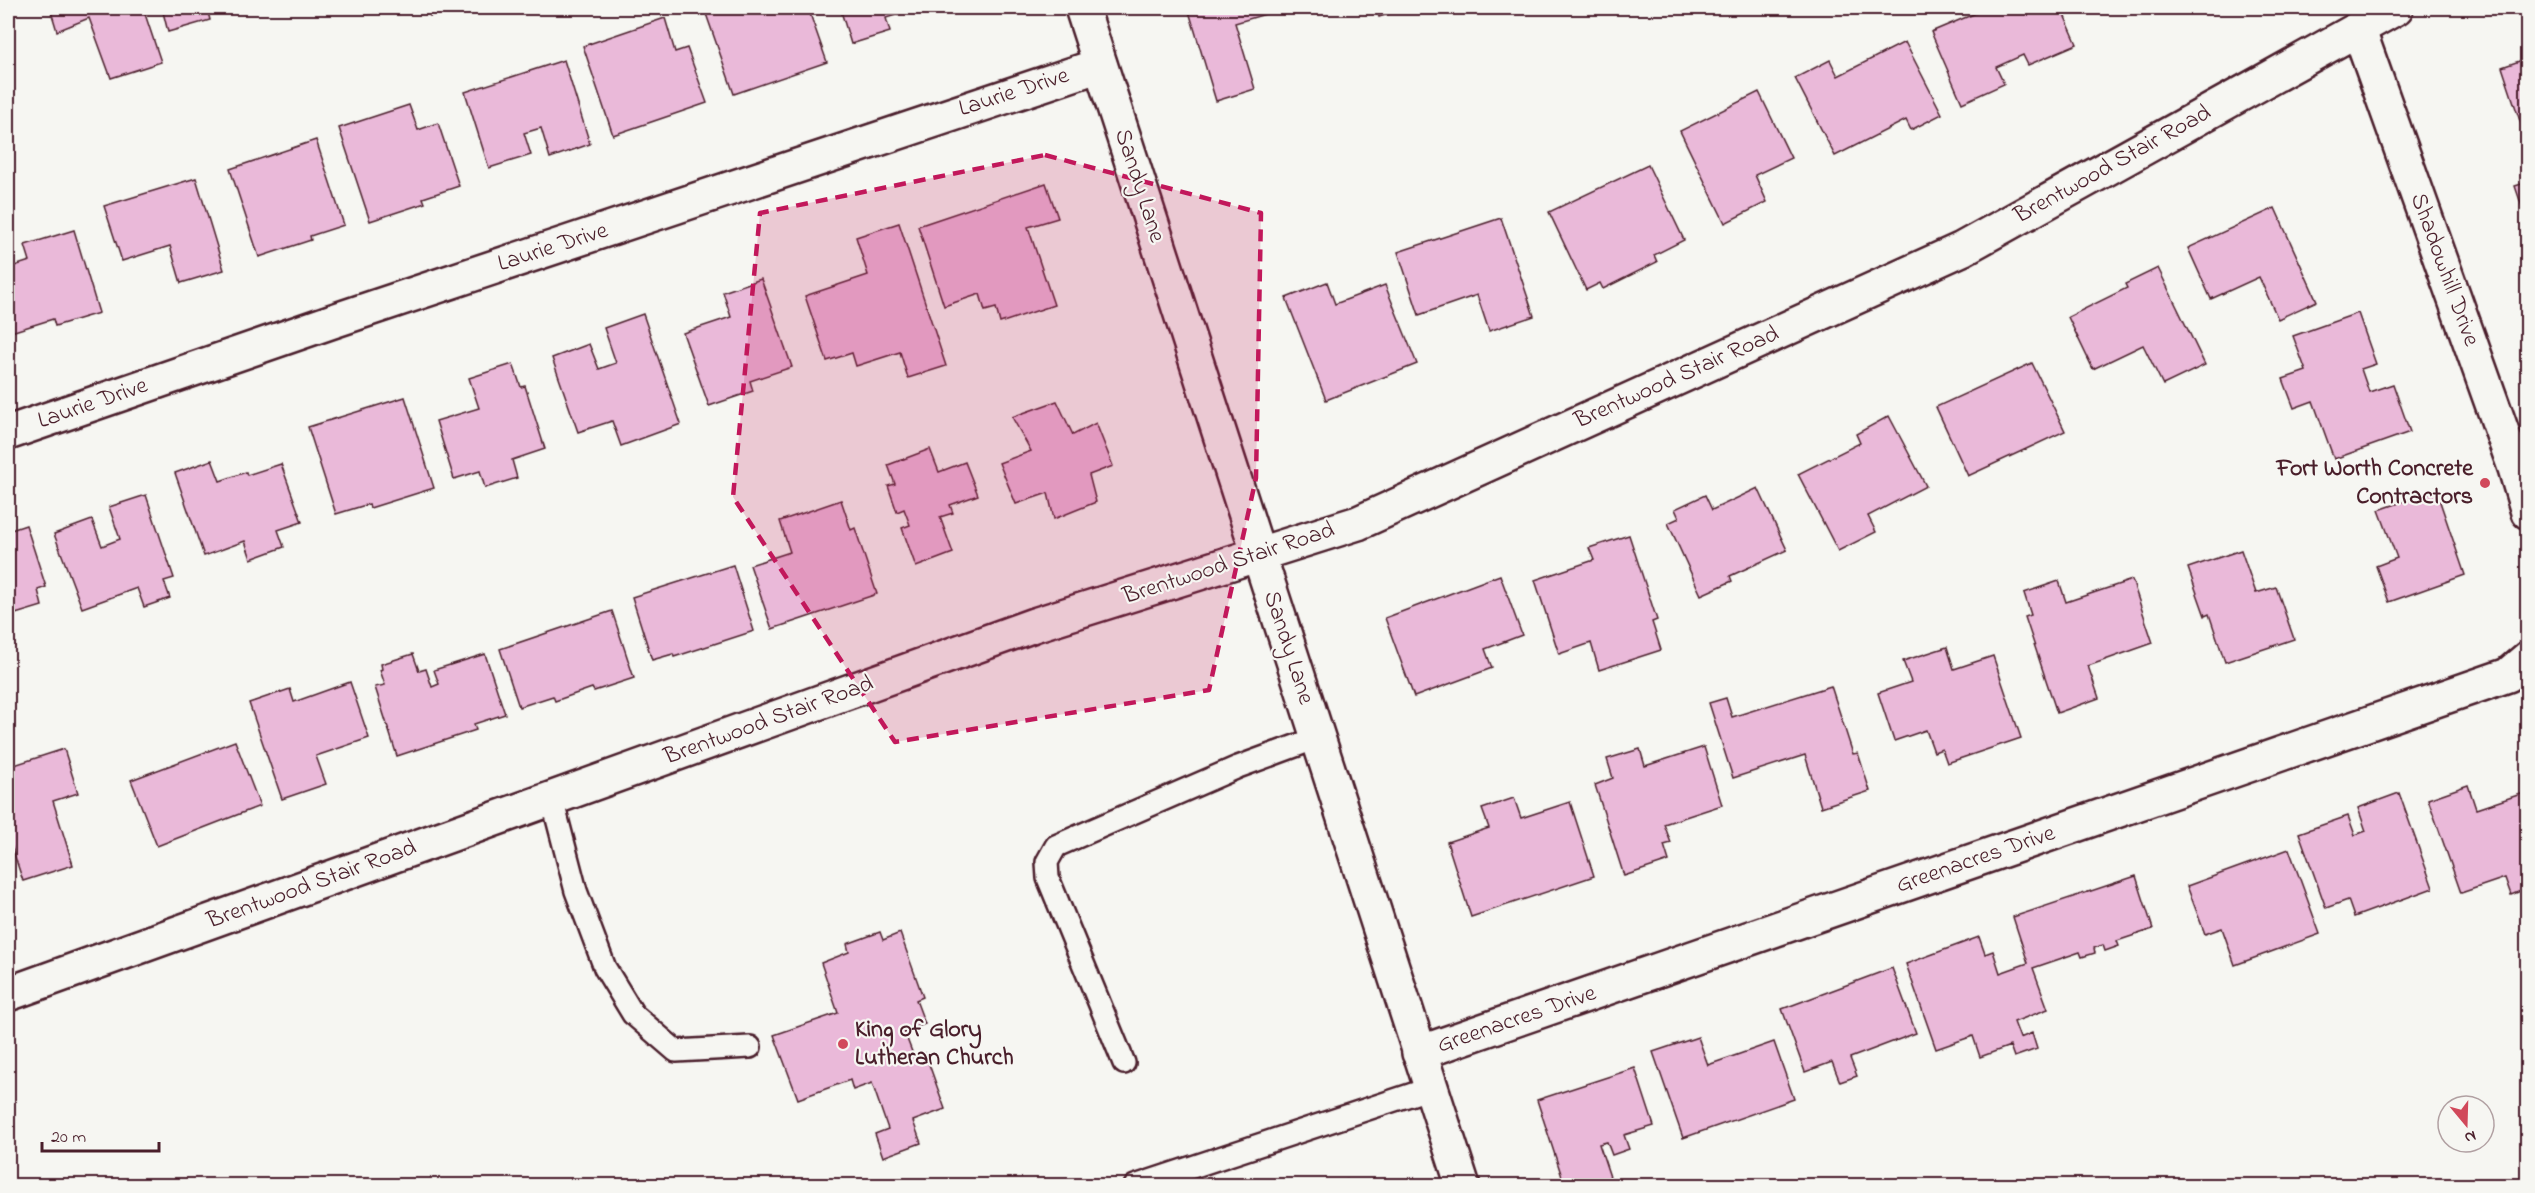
<svg xmlns="http://www.w3.org/2000/svg" width="2535" height="1193" font-family="'Indie Flower',sans-serif">
	<style>
		.building { fill: #eab9d9; stroke: #4a1f2b; stroke-width: 1.5 }
		.lines { fill: none; stroke-linecap: round; stroke-linejoin: round }
		.lane-casing { stroke: #4a1f2b; stroke-width: 26 }
		.street-casing { stroke: #4a1f2b; stroke-width: 38 }
		.secondary-casing { stroke: #4a1f2b; stroke-width: 38 }
		.lane { stroke: #f6f6f2; stroke-width: 21 }
		.street { stroke: #f6f6f2; stroke-width: 33 }
		.secondary { stroke: #f6f6f2; stroke-width: 33 }
		.marked { fill: #c2185b; fill-opacity: 0.2; stroke: #c2185b; stroke-width: 4.5; stroke-dasharray: 12 8; stroke-linejoin: round }
		.poi-dot { fill: #d1495b; stroke: #f6f6f2; stroke-width: 2 }
		.labels { text-anchor: middle; dominant-baseline: central; stroke-width: 4.5; stroke-linejoin: round; paint-order: stroke }
		.street-label { font-size: 24px; fill: #4a1f2b; stroke: #f6f6f2 }
		.poi-label { font-size: 24px; font-weight: bold; fill: #4a1f2b; stroke: #f6f6f2; text-anchor: end }
	</style>
	<rect width="100%" height="100%" fill="#f6f6f2"/>
	<filter id="ink" filterUnits="userSpaceOnUse"><feTurbulence type="fractalNoise" baseFrequency=".0167" numOctaves="2"/><feDisplacementMap in="SourceGraphic" scale="12" xChannelSelector="R" yChannelSelector="G"/><feConvolveMatrix kernelMatrix="1 2 1 2 8 2 1 2 1" color-interpolation-filters="sRGB"/></filter>
	<g filter="url(#ink)">
		<!-- building -->
		<g class="building">
			<polygon points="50,8 143,8 161,62 111,78 89,18 57,31"/>
			<polygon points="162,8 207,8 210,20 168,32"/>
			<polygon points="427,8 456,8 430,16"/>
			<polygon points="704,8 808,8 827,62 734,94"/>
			<polygon points="840,8 915,8 916,9 886,18 890,32 851,44"/>
			<polygon points="1188,8 1286,8 1235,23 1255,89 1216,101"/>
			<polygon points="1376,8 1407,8 1379,17"/>
			<polygon points="1988,8 2061,8 2077,44 2028,65 2023,55 1996,67 2004,84 1962,103 1931,32"/>
			<polygon points="665,18 675,52 687,48 707,103 613,135 583,46"/>
			<polygon points="1905,42 1942,114 1911,130 1906,120 1835,156 1795,78 1830,60 1838,76"/>
			<polygon points="2528,58 2528,138 2526,139 2502,67"/>
			<polygon points="564,60 590,144 550,158 541,128 524,133 531,155 489,168 465,92"/>
			<polygon points="1759,92 1791,158 1755,175 1767,202 1725,223 1680,131"/>
			<polygon points="409,105 418,130 438,123 459,186 423,198 425,203 370,221 339,128"/>
			<polygon points="316,140 344,225 310,236 311,240 259,257 230,169"/>
			<polygon points="1648,165 1684,240 1654,255 1657,262 1603,289 1600,283 1586,290 1549,212"/>
			<polygon points="196,178 224,270 181,283 170,246 122,261 104,206"/>
			<polygon points="2528,182 2528,224 2515,186"/>
			<polygon points="1046,183 1058,218 1028,227 1054,305 1000,323 996,308 985,311 980,294 944,306 918,226"/>
			<polygon points="2275,208 2317,301 2278,319 2259,277 2211,299 2188,248"/>
			<polygon points="1501,218 1534,316 1489,331 1477,295 1419,315 1398,252"/>
			<polygon points="899,223 946,366 908,378 900,352 856,366 852,353 827,361 805,296 868,275 856,237"/>
			<polygon points="74,230 99,313 55,326 53,319 8,333 8,268 30,261 25,245"/>
			<polygon points="2158,268 2205,365 2163,385 2143,345 2093,369 2068,317 2127,288 2125,284"/>
			<polygon points="761,279 792,367 750,381 753,391 709,406 683,333 731,317 723,292"/>
			<polygon points="1327,282 1335,304 1385,285 1417,364 1326,400 1286,298"/>
			<polygon points="2358,313 2376,364 2361,369 2369,392 2393,384 2410,432 2334,459 2313,401 2294,408 2283,379 2306,371 2293,336"/>
			<polygon points="643,314 681,424 621,446 612,421 578,432 552,358 589,344 599,369 616,363 604,328"/>
			<polygon points="2032,363 2065,431 1968,476 1936,407"/>
			<polygon points="513,364 521,387 525,386 545,449 512,460 517,478 485,488 480,471 454,479 436,421 479,408 469,378"/>
			<polygon points="405,397 434,488 370,508 369,504 336,514 308,427"/>
			<polygon points="1057,401 1073,435 1096,423 1113,466 1089,475 1096,502 1054,519 1048,493 1016,504 999,463 1031,451 1012,417"/>
			<polygon points="1889,416 1926,486 1868,516 1876,532 1838,551 1798,474 1860,443 1856,434"/>
			<polygon points="930,449 939,472 965,462 978,495 950,505 953,513 940,517 953,553 916,567 902,528 910,525 904,509 897,512 888,486 895,484 888,465"/>
			<polygon points="212,460 220,481 246,472 247,475 281,464 302,522 278,530 284,547 251,559 245,541 204,556 175,473"/>
			<polygon points="1758,488 1787,550 1730,576 1732,581 1701,595 1668,523 1679,518 1675,509 1705,495 1712,510"/>
			<polygon points="2436,490 2465,575 2389,602 2376,566 2397,558 2379,510"/>
			<polygon points="146,495 174,578 164,581 170,598 144,607 137,588 82,608 54,534 92,520 102,546 120,539 109,507"/>
			<polygon points="841,500 851,530 855,528 877,594 772,629 750,565 790,552 780,521"/>
			<polygon points="26,525 46,587 38,590 42,606 9,616 8,531"/>
			<polygon points="1629,535 1657,620 1652,622 1661,650 1599,670 1591,643 1559,654 1535,580 1594,560 1589,548"/>
			<polygon points="2241,550 2256,593 2276,587 2294,639 2225,662 2209,614 2205,616 2188,568"/>
			<polygon points="733,565 754,631 674,657 673,654 652,660 632,597"/>
			<polygon points="1500,575 1522,635 1485,649 1492,668 1414,697 1385,618"/>
			<polygon points="2132,580 2153,643 2088,666 2099,698 2057,713 2025,617 2031,615 2024,593 2059,581 2066,602"/>
			<polygon points="612,611 634,678 594,691 592,688 555,701 553,696 519,707 500,649"/>
			<polygon points="1947,647 1954,669 1993,656 2021,738 1947,763 1942,749 1934,752 1926,730 1894,741 1878,693 1911,682 1903,661"/>
			<polygon points="413,654 419,671 426,669 432,687 439,684 434,670 485,654 505,714 474,724 476,730 397,756 375,687 385,685 380,670 382,669 381,664"/>
			<polygon points="350,682 369,738 316,756 326,784 282,799 249,703 290,689 294,702"/>
			<polygon points="1831,686 1853,754 1858,753 1870,791 1821,807 1805,755 1733,778 1709,703 1726,698 1732,717"/>
			<polygon points="235,741 260,806 157,846 131,780"/>
			<polygon points="1704,747 1722,805 1664,824 1671,843 1664,845 1669,861 1624,876 1595,785 1613,778 1607,759 1640,749 1645,766"/>
			<polygon points="64,749 78,793 53,801 73,865 23,881 8,836 11,835 8,825 8,767"/>
			<polygon points="2468,785 2476,809 2524,793 2528,804 2528,888 2511,895 2505,878 2461,893 2428,799"/>
			<polygon points="2399,793 2433,888 2354,917 2348,900 2326,908 2299,833 2348,816 2355,835 2366,831 2358,808"/>
			<polygon points="1514,798 1521,818 1570,802 1594,876 1471,917 1447,842 1489,828 1482,809"/>
			<polygon points="2289,849 2320,934 2235,965 2222,928 2205,934 2187,886"/>
			<polygon points="2136,876 2153,929 2117,941 2119,946 2105,951 2103,945 2094,948 2095,953 2082,957 2080,952 2033,968 2048,1009 2014,1022 2020,1038 2032,1033 2037,1049 2014,1057 2010,1046 1980,1057 1973,1036 1936,1049 1906,964 1979,937 1985,954 1993,951 2000,973 2028,963 2013,917"/>
			<polygon points="880,932 883,940 900,933 923,997 916,1000 925,1024 904,1031 914,1057 925,1053 945,1109 913,1121 921,1143 883,1157 875,1134 888,1129 872,1083 853,1090 850,1080 798,1099 774,1035 838,1013 821,963 849,952 847,944"/>
			<polygon points="1892,968 1916,1033 1850,1058 1857,1076 1840,1082 1832,1062 1805,1072 1782,1009"/>
			<polygon points="1698,1037 1708,1065 1774,1042 1794,1099 1683,1138 1653,1052"/>
			<polygon points="1635,1068 1654,1126 1624,1135 1629,1149 1612,1155 1607,1142 1599,1144 1613,1186 1565,1186 1537,1100"/>
			<polygon points="8,1106 13,1107 8,1138"/>
			<polygon points="1347,1180 1348,1186 1328,1186"/>
		</g>
		<g class="lines">
			<!-- lane casing -->
			<g class="lane-casing">
				<g id="lane">
					<polyline points="552,799 576,891 605,968 633,1014 676,1051 750,1047"/>
					<polyline points="1124,1063 1048,878 1047,862 1056,846 1238,767 1317,738"/>
					<polyline points="1135,1186 1431,1088"/>
				</g>
			</g>
			<!-- street casing -->
			<g class="street-casing">
				<g id="street">
					<polyline points="2358,28 2515,468 2528,512"/>
					<polyline points="8,433 333,321 1100,65"/>
					<polyline points="1419,1053 2508,675 2528,658"/>
				</g>
			</g>
			<!-- secondary casing -->
			<g class="secondary-casing">
				<g id="secondary">
					<polyline points="1082,8 1463,1186"/>
					<polyline points="8,994 1034,625 1358,523 1962,249 2396,8"/>
				</g>
			</g>
			<!-- lane -->
			<use href="#lane" class="lane"/>
			<!-- street -->
			<use href="#street" class="street"/>
			<!-- secondary -->
			<use href="#secondary" class="secondary"/>
		</g>
	</g>
	<!-- marked area -->
	<path class="marked" d="M1045 155 1261 213 1256 478 1209 690 895 742 733 497 760 213Z"/>
	<!-- markers -->
	<g class="poi-dot">
		<circle cx="2485" cy="483" r="6"/>
		<circle cx="843" cy="1044" r="6"/>
	</g>
	<g class="labels">
		<!-- street labels -->
		<g class="street-label">
			<text transform="translate(1014 93) rotate(-18)">Laurie Drive</text>
			<text transform="translate(2113 165) rotate(-29)">Brentwood Stair Road</text>
			<text transform="translate(1139 186) rotate(72)">Sandy Lane</text>
			<text transform="translate(553 248) rotate(-18)">Laurie Drive</text>
			<text transform="translate(2444 270) rotate(70)">Shadowhill Drive</text>
			<text transform="translate(1677 378) rotate(-24)">Brentwood Stair Road</text>
			<text transform="translate(93 404) rotate(-19)">Laurie Drive</text>
			<text transform="translate(1229 564) rotate(-18)">Brentwood Stair Road</text>
			<text transform="translate(1288 648) rotate(72)">Sandy Lane</text>
			<text transform="translate(769 721) rotate(-20)">Brentwood Stair Road</text>
			<text transform="translate(1976 860) rotate(-19)">Greenacres Drive</text>
			<text transform="translate(312 885) rotate(-20)">Brentwood Stair Road</text>
			<text transform="translate(1517 1020) rotate(-19)">Greenacres Drive</text>
		</g>
		<!-- poi labels -->
		<g class="poi-label">
			<text x="2473" y="469">Fort Worth Concrete<tspan x="2473" dy="28">Contractors</tspan></text>
			<text x="855" y="1030" text-anchor="start">King of Glory<tspan x="855" dy="28">Lutheran Church</tspan></text>
		</g>
	</g>
	<!-- margin -->
	<rect width="2535" height="1193" fill="none" stroke="#f6f6f2" stroke-width="30"/>
	<rect x="15" y="15" width="2505" height="1163" fill="none" stroke="#4a1f2b" stroke-width="2" filter="url(#ink)"/>
	<!-- north arrow -->
	<g transform="translate(2466 1124) rotate(161)"><circle r="28" fill="#f6f6f2" stroke="#b1a0a2" stroke-width="1.5"/>
	<path d="M0-4.5L10 22L0 15L-10 22Z" fill="#d1495b"/>
	<text y="-9" font-size="16" font-weight="bold" text-anchor="middle" fill="#4a1f2b">N</text>
	</g>
	<!-- scale -->
	<path d="M42 1142v9h117v-9" fill="none" stroke="#4a1f2b" stroke-width="3"/>
	<text x="51" y="1142" font-size="18" fill="#4a1f2b" stroke="#f6f6f2" stroke-width="4.5" paint-order="stroke">20 m</text>
</svg>
